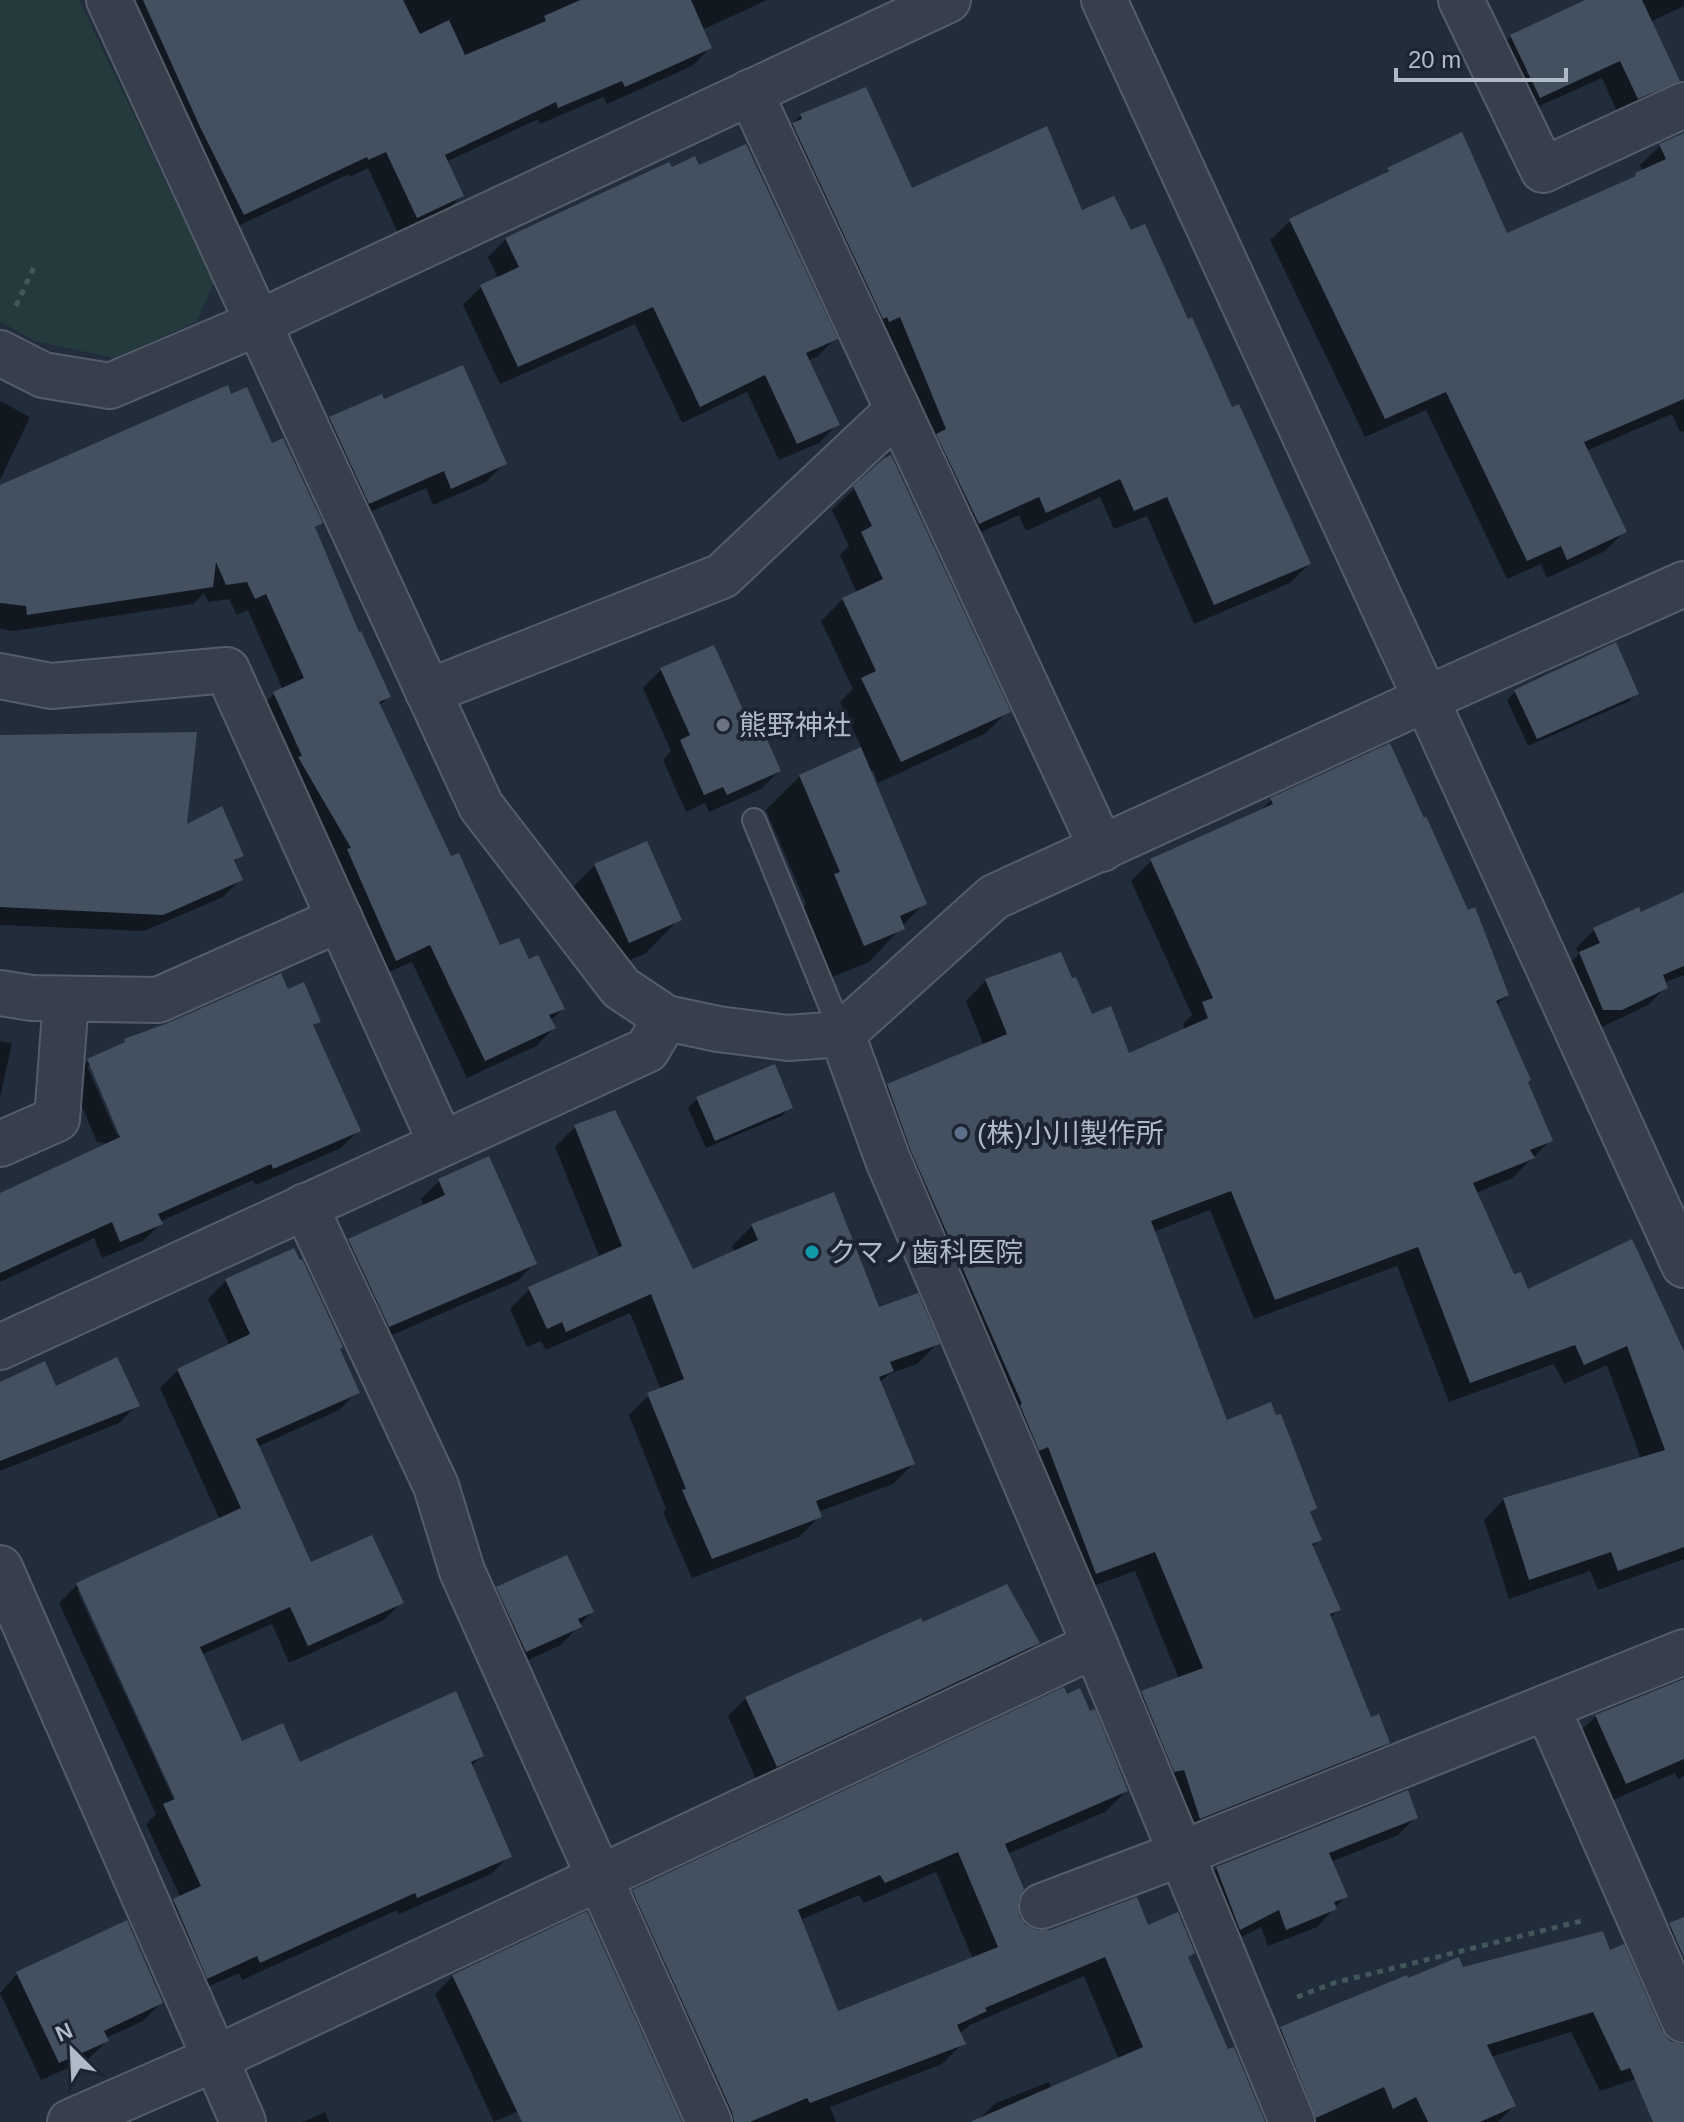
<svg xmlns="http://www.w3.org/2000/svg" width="1684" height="2122" font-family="Helvetica,'Noto Sans JP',sans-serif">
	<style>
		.green { fill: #243a3c }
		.shadow { fill: #0007; fill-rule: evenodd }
		.building { fill: #435060; fill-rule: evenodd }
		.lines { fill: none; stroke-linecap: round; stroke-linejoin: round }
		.lane-casing { stroke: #545d69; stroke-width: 26 }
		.street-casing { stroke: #545d69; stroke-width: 48 }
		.path { stroke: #425759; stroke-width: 5; stroke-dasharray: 6 6; stroke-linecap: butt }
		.lane { stroke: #363f4b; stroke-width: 22 }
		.street { stroke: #363f4b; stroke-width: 44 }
		.worship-dot { fill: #6b7280; stroke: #1b2430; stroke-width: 3 }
		.service-dot { fill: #5c6f8a; stroke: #1b2430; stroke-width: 3 }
		.culture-dot { fill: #0f9aa8; stroke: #1b2430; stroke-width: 3 }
		.labels { text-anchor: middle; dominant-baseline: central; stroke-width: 8; stroke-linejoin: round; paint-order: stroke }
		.poi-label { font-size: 28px; fill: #b1bac7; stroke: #1b2430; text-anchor: start }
	</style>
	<rect width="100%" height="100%" fill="#222d3b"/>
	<!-- green -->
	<polygon class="green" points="0,0 79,0 214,283 196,322 114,358 34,341 0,321"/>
	<!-- shadow -->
	<g class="shadow">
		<polygon points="133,0 767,0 702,30 710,48 692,66 607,104 603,97 540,124 538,119 446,162 462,196 444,213 399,235 368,168 350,177 349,174 225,232 131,29 142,18"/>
		<polygon points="1589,0 1684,0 1684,6 1650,22 1677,81 1659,99 1619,116 1602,78 1522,114 1493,54 1511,36"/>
		<polygon points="801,115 911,191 1081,212 1130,233 1231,410 1309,564 1290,583 1194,624 1147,516 1114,529 1100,497 1026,531 1019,515 959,542 781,135"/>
		<polygon points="1684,134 1684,431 1680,432 1672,414 1586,451 1624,532 1605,551 1547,578 1541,564 1507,579 1426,410 1365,437 1270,240 1290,221 1380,177 1388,170 1506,236 1630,181 1643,172 1640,165 1660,146"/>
		<polygon points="698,167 835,339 817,357 807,361 837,425 819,443 779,460 747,392 682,423 635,324 500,384 463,305 481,287 498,278 488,257 506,239 672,170"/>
		<polygon points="230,396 271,445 321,523 314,529 358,635 388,697 379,706 450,859 499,947 528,962 563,1009 550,1021 554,1028 536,1046 467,1078 412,962 378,977 257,711 275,693 283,690 248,610 237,615 229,599 208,602 204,593 193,604 14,631 0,629 0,487"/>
		<polygon points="0,401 30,417 0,480"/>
		<polygon points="330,419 504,464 486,482 433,505 426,488 351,520 312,437"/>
		<polygon points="855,488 1008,711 986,733 878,783 873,770 869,772 924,903 869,962 830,978 801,910 806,904 766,810 800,776 862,749 840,702 853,689 821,621 843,599 857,593 840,555 849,546 832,510"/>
		<polygon points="661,670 744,717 779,771 761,789 709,812 705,803 686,812 663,760 671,751 643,688"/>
		<polygon points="1516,691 1637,693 1628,702 1528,746 1507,700"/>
		<polygon points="0,789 185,827 242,855 233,863 241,879 223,897 144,931 0,925"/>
		<polygon points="1271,800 1507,995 1496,1006 1551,1140 1512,1178 1476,1193 1513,1277 1526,1292 1684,1356 1684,1559 1598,1590 1590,1571 1509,1599 1484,1520 1504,1499 1641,1459 1607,1365 1564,1384 1554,1364 1449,1402 1397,1266 1254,1319 1210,1210 1153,1232 1226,1423 1314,1508 1308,1514 1319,1540 1312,1547 1338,1610 1329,1619 1370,1720 1387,1742 1367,1763 1180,1838 1122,1713 1142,1693 1179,1679 1135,1571 1076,1592 868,1106 888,1085 984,1046 966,1001 986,980 1091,1016 1128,1056 1185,1030 1183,1024 1192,1015 1131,881 1151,861 1258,813"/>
		<polygon points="595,865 679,919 646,953 595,976 562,899"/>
		<polygon points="1684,894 1684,975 1664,983 1666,987 1648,1005 1602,1027 1585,1027 1562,971 1579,954 1576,948 1594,930 1640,914"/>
		<path d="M287 991 318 1021 312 1028 359 1130 341 1148 256 1185 253 1180 159 1222 160 1224 143 1241 102 1258 94 1238 0 1282V1195L110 1144 97 1142 70 1078 88 1061 119 1046 125 1041ZM87 1066H92L120 1133 117 1135Z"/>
		<polygon points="0,1041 12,1043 0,1097"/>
		<polygon points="697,1099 790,1107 782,1116 706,1148 688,1108"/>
		<polygon points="575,1127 692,1272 735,1252 732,1246 752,1226 878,1310 937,1344 917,1364 889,1374 879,1383 913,1464 893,1484 818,1512 819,1517 799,1537 692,1578 663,1512 666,1509 629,1415 649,1395 661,1390 630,1313 546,1350 541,1341 527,1347 510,1309 530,1289 600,1258 555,1147"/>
		<polygon points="439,1181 535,1263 517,1281 371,1344 331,1258 349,1240 424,1206 421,1199"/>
		<path d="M294 1251 357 1392 339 1410 257 1447 310 1565 402 1602 384 1620 289 1663 272 1624 201 1655 241 1744 299 1765 482 1756 471 1766 509 1856 491 1874 399 1914 397 1910 242 1980 239 1973 189 1995 156 1919 174 1901 181 1898 146 1824 156 1814 59 1603 77 1585 220 1520 160 1388 178 1370 230 1346 208 1299 226 1281ZM77 1590H81L181 1807 178 1809Z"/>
		<polygon points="0,1384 55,1388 137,1405 119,1423 0,1471"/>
		<polygon points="498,1588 592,1612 561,1645 508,1669 480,1606"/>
		<polygon points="922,1625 1037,1643 1019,1661 758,1784 728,1716 746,1698"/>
		<polygon points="1684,1681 1684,1776 1678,1779 1675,1773 1606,1803 1575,1737 1596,1716"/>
		<path d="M1126 1791 1105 1812 1007 1854 1017 1916 1024 1926 1037 1932 1147 1928 1193 1953 1187 1959 1227 2052 1263 2122H976L996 2103 1049 2082 1052 2089 1119 2060 1084 1976 970 2025 959 2034 963 2043 942 2064 830 2107 836 2122H706L612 1913 634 1892ZM936 1872 973 1959 837 2013 800 1920 859 1895 864 1903Z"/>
		<polygon points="1416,1817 1398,1835 1331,1862 1346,1896 1317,1927 1268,1946 1261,1927 1222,1947 1199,1886 1217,1868"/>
		<polygon points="1684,1919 1684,1995 1652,1943 1670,1925"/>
		<polygon points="1602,1934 1645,2076 1600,2091 1571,2032 1491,2057 1514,2106 1498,2122 1290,2122 1260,2050 1281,2029 1406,1981 1462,1970"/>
		<polygon points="18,1973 161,2003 143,2021 106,2038 107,2041 88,2059 41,2080 0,1993"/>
		<polygon points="453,1976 680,2122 584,2122 547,2098 494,2122 435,1994"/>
		<polygon points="325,2112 329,2122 303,2122"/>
	</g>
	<!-- building -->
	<g class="building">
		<polygon points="143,0 403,0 420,34 449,20 465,55 546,21 544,16 580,0 691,0 712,48 625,87 622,81 558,108 556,102 445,155 464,196 417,218 386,152 368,160 367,157 244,215 200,127"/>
		<polygon points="1585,0 1642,0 1680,81 1638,99 1620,61 1540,98 1510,35"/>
		<polygon points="866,87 912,188 1047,126 1082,210 1114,196 1131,230 1145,224 1188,319 1192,317 1232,407 1239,404 1311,564 1214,605 1167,497 1134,511 1120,479 1046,513 1039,497 979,524 936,434 946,429 900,317 889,322 887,317 883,319 792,123 802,119 800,114"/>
		<polygon points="1462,132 1507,233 1636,176 1635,173 1666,159 1659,144 1684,133 1684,399 1584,442 1627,532 1567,560 1561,546 1527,561 1446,392 1385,419 1289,219 1389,171 1387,168"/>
		<polygon points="746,144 838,339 806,353 840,425 797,444 765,375 700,407 653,307 518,367 480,285 519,267 505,238 669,162 672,167 695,156 699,165"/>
		<polygon points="463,365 507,464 451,489 444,471 369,504 329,417 382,394 384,399"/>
		<polygon points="228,385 231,394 247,387 272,443 283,438 323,523 315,527 359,632 361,631 391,697 379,702 451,856 459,853 500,945 519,938 529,959 538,955 565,1009 549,1015 556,1028 485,1061 430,945 396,961 347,849 351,848 298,757 302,756 273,692 304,678 266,594 255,599 247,582 226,585 216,562 213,587 27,615 26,606 0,603 0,485"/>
		<polygon points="891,455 1011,712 901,762 861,678 876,671 842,598 883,579 861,532 872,526 853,486 883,459"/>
		<polygon points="1616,642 1639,694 1537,739 1514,690"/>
		<polygon points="714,645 745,714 754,710 781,771 727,795 723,787 704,795 680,740 690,735 660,668"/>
		<polygon points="197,732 187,824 222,806 244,856 234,860 243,880 163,915 0,907 0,735"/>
		<polygon points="1390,743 1424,818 1426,816 1468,910 1475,907 1509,995 1496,1001 1531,1080 1528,1082 1553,1141 1530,1150 1535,1158 1473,1183 1514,1274 1521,1272 1528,1289 1632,1239 1684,1351 1684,1547 1618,1571 1611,1552 1529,1580 1503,1498 1665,1450 1627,1346 1584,1365 1575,1345 1470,1383 1418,1247 1275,1300 1231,1191 1151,1221 1227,1420 1271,1402 1276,1415 1281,1414 1317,1508 1310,1512 1322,1540 1312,1544 1341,1610 1330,1614 1371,1717 1379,1714 1390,1743 1200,1819 1184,1770 1174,1772 1141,1691 1203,1668 1155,1552 1096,1574 1048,1447 1039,1451 1020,1405 1022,1404 911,1151 887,1084 1007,1034 985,979 1061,952 1072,978 1076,977 1092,1014 1111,1006 1129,1053 1208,1018 1202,1002 1213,998 1150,859 1273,804 1270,798"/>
		<polygon points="861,747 927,904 900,916 905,929 864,946 834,874 840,872 799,775"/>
		<polygon points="647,841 682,920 629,943 594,864"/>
		<polygon points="1684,892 1684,966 1663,975 1668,988 1622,1010 1603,1010 1579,952 1600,943 1593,928 1639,907 1641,912"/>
		<polygon points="281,973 288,989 304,982 321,1022 313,1025 361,1131 273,1169 271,1164 158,1214 163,1224 120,1242 112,1222 0,1273 0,1193 120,1137 87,1059 125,1042 124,1039 168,1023"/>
		<polygon points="775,1064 793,1108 715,1141 696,1097"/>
		<polygon points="615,1110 693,1269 758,1240 751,1224 834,1192 879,1307 918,1293 940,1344 890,1362 894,1371 879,1377 915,1464 816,1501 822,1517 712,1559 682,1490 686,1489 647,1393 684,1379 651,1294 566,1332 562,1322 547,1329 528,1287 622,1246 574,1125"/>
		<polygon points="489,1156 537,1264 389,1327 348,1239 445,1195 438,1179"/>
		<polygon points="294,1248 300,1260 302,1259 343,1347 340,1349 360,1393 256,1439 311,1562 372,1535 404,1603 308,1646 290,1607 200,1647 242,1741 283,1723 300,1762 456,1691 484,1756 471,1762 512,1857 417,1898 415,1893 260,1963 257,1956 207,1979 173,1899 201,1886 163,1804 175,1799 76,1583 241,1508 177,1369 250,1334 225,1279"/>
		<polygon points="117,1357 140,1406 0,1461 0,1382 45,1361 56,1386"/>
		<polygon points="567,1555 594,1612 578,1619 582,1627 526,1652 496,1587"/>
		<polygon points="1007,1584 1040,1643 777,1767 745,1697 921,1618 923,1622"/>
		<polygon points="1684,1679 1684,1759 1626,1784 1595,1715"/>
		<path d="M1064 1687 1067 1694 1080 1688 1090 1711 1095 1709 1128 1791 1005 1844 1024 1889 1018 1901 1019 1916 1026 1925 1037 1930H1050L1137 1897 1148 1925 1178 1912 1195 1953 1188 1957 1228 2049 1234 2047 1265 2122H970L1143 2047 1105 1957 985 2008 987 2011 957 2025 966 2044 810 2103 807 2098 750 2122H734L732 2112 632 1890ZM958 1852 998 1947 838 2011 798 1910 880 1875 885 1883Z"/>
		<polygon points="1408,1790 1418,1818 1329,1853 1348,1897 1334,1902 1337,1909 1286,1930 1279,1910 1240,1930 1216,1867"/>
		<polygon points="587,1911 682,2122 522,2122 452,1975"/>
		<polygon points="1684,1917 1684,1958 1669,1923"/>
		<polygon points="127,1920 163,2003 104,2031 109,2041 59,2063 16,1972"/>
		<polygon points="1603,1931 1610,1950 1624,1944 1662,2031 1670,2041 1684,2045 1684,2122 1653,2122 1630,2068 1621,2071 1593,2012 1487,2045 1516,2106 1480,2122 1428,2122 1416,2097 1393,2109 1384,2087 1316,2118 1280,2027 1407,1975 1408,1978 1459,1957 1463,1967"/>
	</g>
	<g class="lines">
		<!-- lane casing -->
		<g class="lane-casing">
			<polyline id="lane" points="754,820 842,1034"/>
		</g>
		<!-- street casing -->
		<g class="street-casing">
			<g id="street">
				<polyline points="109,0 481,806 621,988 666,1018 718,1029 788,1038 842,1034 994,897 1426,699 1684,584"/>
				<polyline points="1104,0 1426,699 1684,1265"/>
				<polyline points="1461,0 1543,170 1684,105"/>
				<polyline points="750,92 1102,849"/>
				<polyline points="0,353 43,375 110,386 258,323 948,0"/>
				<polyline points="0,676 51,686 227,670 441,1143"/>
				<polyline points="428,692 722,576 898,410"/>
				<polyline points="0,993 32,998 158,1000 340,919"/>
				<polyline points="842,1034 888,1160 1095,1645 1292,2122"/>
				<polyline points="0,1144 57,1119 66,999"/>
				<polyline points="305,1206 436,1486 462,1571 709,2122"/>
				<polyline points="0,1347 647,1050 666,1018"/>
				<polyline points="0,1568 243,2122"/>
				<polyline points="1547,1707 1684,2020"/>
				<polyline points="1042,1906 1180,1854 1684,1652"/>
				<polyline points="70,2122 214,2059 1095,1645"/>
			</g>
		</g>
		<!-- path -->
		<g class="path">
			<polyline points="16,306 35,265"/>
			<polyline points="1297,1997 1334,1983 1585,1920"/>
		</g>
		<!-- lane -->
		<use href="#lane" class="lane"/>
		<!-- street -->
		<use href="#street" class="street"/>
	</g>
	<!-- markers -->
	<circle class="worship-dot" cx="723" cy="725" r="8"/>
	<circle class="service-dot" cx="961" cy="1133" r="8"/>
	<circle class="culture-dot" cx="812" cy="1252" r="8"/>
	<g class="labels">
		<!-- poi labels -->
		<g class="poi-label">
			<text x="739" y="725">熊野神社</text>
			<text x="977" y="1133">(株)小川製作所</text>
			<text x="828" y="1252">クマノ歯科医院</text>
		</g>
	</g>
	<!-- north arrow -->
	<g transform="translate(72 2050) rotate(336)" stroke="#1b2430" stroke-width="6" paint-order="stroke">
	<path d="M0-6L14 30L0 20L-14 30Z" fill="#b1bac7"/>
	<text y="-12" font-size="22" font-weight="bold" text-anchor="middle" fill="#b1bac7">N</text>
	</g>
	<!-- scale -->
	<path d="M1396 68v12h170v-12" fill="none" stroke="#b1bac7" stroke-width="4"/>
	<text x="1408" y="68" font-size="24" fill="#b1bac7" stroke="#1b2430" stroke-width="6" paint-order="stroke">20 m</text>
</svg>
